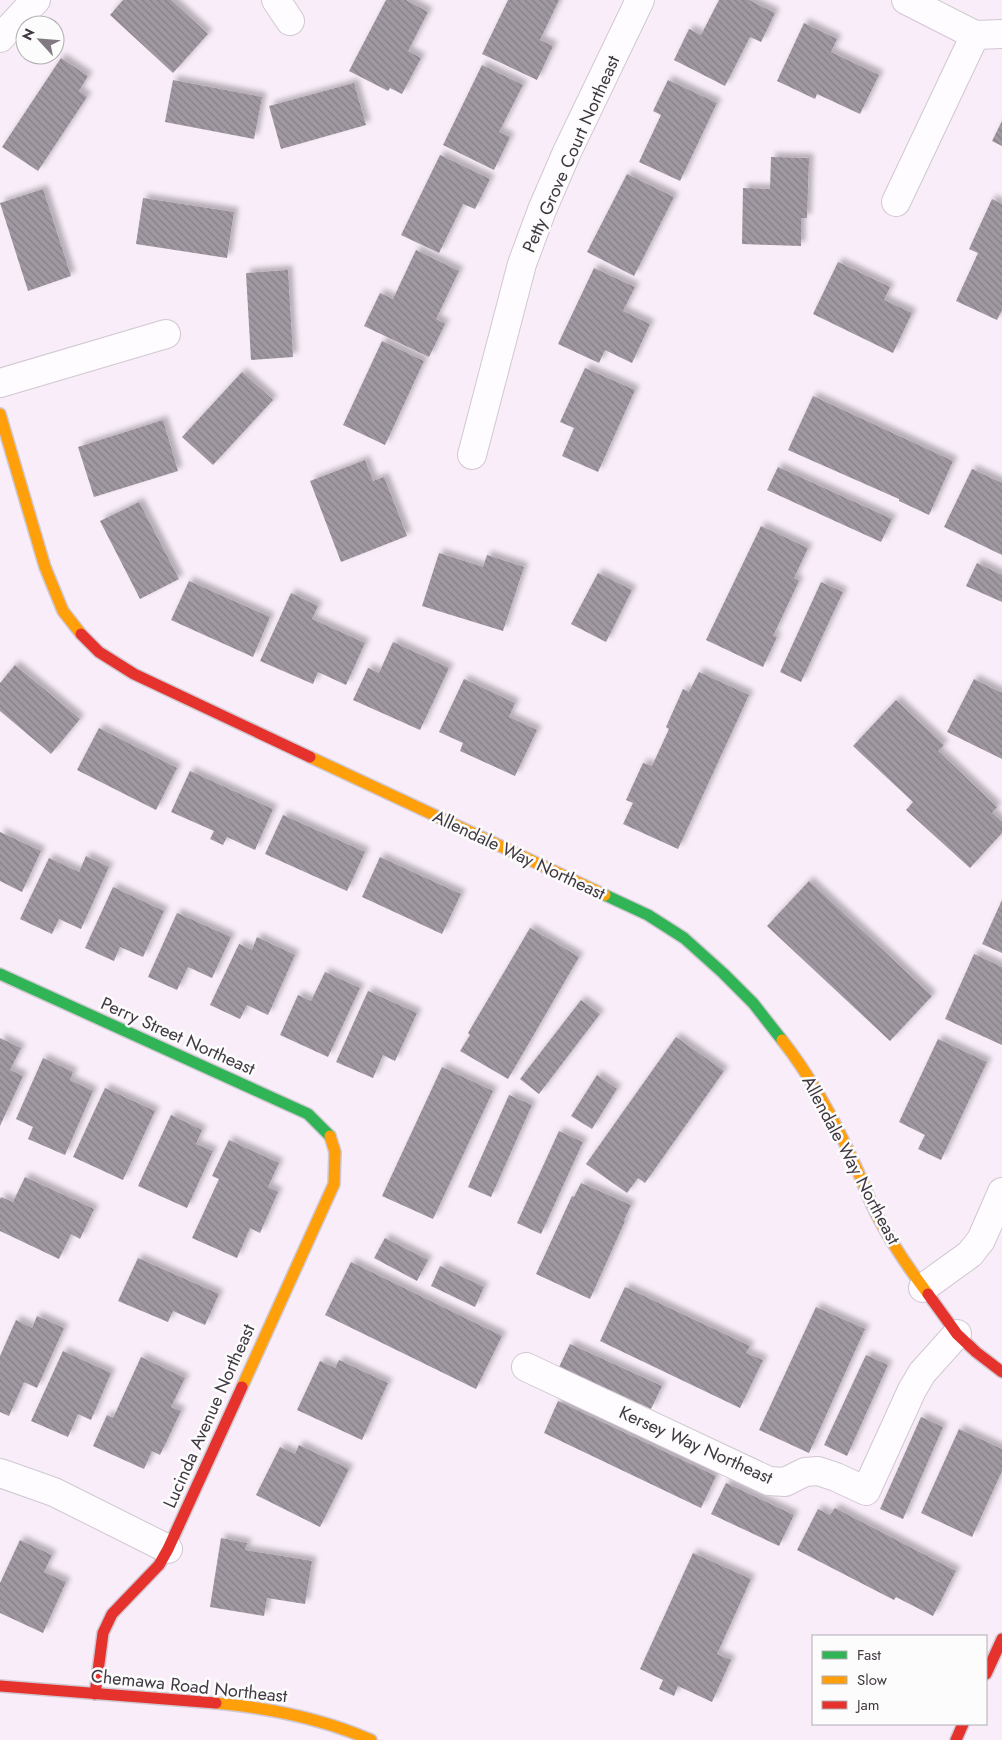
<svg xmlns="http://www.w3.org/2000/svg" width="1002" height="1740" font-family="Jost,sans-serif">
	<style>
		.building { fill: url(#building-back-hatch); filter: url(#shadow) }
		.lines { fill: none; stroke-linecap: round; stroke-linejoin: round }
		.street-casing { stroke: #d0c8d2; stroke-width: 30 }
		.fast-casing { stroke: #d0c8d2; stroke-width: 14 }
		.slow-casing { stroke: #d0c8d2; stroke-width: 14 }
		.jam-casing { stroke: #d0c8d2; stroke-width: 14 }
		.street { stroke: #fefcfe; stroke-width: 28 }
		.fast { stroke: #30b455; stroke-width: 11 }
		.slow { stroke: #ff9f0a; stroke-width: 11 }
		.jam { stroke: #e5322d; stroke-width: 11 }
		.labels { text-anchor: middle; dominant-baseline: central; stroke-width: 5; stroke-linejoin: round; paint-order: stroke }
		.street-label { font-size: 18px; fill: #413942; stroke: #fcfcfc }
	</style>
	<defs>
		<pattern id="building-back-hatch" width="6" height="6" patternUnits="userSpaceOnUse" patternTransform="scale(1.25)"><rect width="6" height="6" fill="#a199a2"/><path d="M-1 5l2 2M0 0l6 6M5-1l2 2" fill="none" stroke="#857e86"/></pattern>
		<filter id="shadow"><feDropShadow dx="4.5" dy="-4.5" stdDeviation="2.5" flood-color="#0004"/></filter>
	</defs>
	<rect width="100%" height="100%" fill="#f8edf9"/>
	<!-- building -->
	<g class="building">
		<polygon points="123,0 171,0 208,34 173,73 110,15"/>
		<polygon points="386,0 406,0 428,12 408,51 421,58 402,94 390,88 388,91 349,71"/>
		<polygon points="508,0 559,0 540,40 553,46 537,80 482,54"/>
		<polygon points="719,0 749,0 775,13 761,42 750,37 725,86 674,60 689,29 701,35"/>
		<polygon points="804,23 837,39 831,52 879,75 860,114 817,94 815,99 777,81"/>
		<polygon points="61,58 88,76 79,91 87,97 38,171 2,147"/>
		<polygon points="482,65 523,85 499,132 510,137 494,170 443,145"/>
		<polygon points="173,80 262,97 254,139 165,122"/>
		<polygon points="668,80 717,103 680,181 639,162 661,115 653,111"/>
		<polygon points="354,83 366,125 281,149 269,106"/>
		<polygon points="1002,121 1002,146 992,141"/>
		<polygon points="440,155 490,179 475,209 463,204 439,253 401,235"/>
		<polygon points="771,157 809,158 807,218 801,218 801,246 742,244 743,188 770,189"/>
		<polygon points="627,174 674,197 634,276 587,252"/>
		<polygon points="43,189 71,276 28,291 0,203"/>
		<polygon points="143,198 234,212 227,258 136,244"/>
		<polygon points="992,199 1002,204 1002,310 997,320 956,301 978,253 969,249"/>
		<polygon points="416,250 459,271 436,319 445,324 429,357 364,326 380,293 393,299"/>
		<polygon points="838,262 890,287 884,300 912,313 893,353 813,314"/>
		<polygon points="594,268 635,287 623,311 650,324 632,363 605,350 599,363 558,344"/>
		<polygon points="288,270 293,357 251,360 246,273"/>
		<polygon points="382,341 424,361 385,445 343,425"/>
		<polygon points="585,368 635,390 598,472 562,456 574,428 560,422"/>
		<polygon points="242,372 273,400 213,465 182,437"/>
		<polygon points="813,396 953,461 929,515 899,501 899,499 788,450"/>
		<polygon points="163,420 178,471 94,497 78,447"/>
		<polygon points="365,460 373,481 384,477 407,536 341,562 310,481"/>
		<polygon points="778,467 892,519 881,542 767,490"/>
		<polygon points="972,469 1002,483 1002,555 944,527"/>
		<polygon points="139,502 179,579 140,599 100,521"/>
		<polygon points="761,526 808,548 794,578 799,581 773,636 777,637 763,667 706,640"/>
		<polygon points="439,553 483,567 487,555 524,567 503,631 422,606"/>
		<polygon points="977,563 1002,575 1002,602 966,586"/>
		<polygon points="598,573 632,590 606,642 571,624"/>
		<polygon points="189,581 270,617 253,657 171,620"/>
		<polygon points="821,582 843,592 801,682 780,672"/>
		<polygon points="291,593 318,606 312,619 365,643 346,685 318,672 313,684 260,661"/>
		<polygon points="393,642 449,668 420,730 353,700 368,668 379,673"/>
		<polygon points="15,665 80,719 51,754 0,711 0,683"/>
		<polygon points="699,672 749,695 678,849 623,824 633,803 626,800 643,763 652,766 669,729 666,727 683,689 689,692"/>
		<polygon points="464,679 515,703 509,717 537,730 515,776 460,751 463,743 439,732"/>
		<polygon points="974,679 1002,693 1002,759 947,732"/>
		<polygon points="896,700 944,745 938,751 997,807 992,813 1002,822 1002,833 970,868 906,810 913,802 853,746"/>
		<polygon points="99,728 177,768 156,810 77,770"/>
		<polygon points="190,771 273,809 255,850 227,837 223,845 210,839 214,831 171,812"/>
		<polygon points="283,815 365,852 347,891 265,854"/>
		<polygon points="0,832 41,851 22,892 0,881"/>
		<polygon points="86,856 109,867 81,929 59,919 52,934 20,919 49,858 79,872"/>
		<polygon points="380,857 461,894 442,934 362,897"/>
		<polygon points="809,881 932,996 890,1041 767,926"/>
		<polygon points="113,887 164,911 143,957 120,947 114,961 85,948"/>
		<polygon points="1002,900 1002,953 982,944"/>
		<polygon points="177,913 231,937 212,978 188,967 177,990 148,977"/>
		<polygon points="530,928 579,957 508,1079 460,1051 470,1035 468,1033"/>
		<polygon points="257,937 295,955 268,1015 247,1005 240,1019 210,1005 239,944 252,950"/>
		<polygon points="974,954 1002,967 1002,1045 945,1019"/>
		<polygon points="325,972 360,988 328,1057 280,1035 298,995 311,1001"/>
		<polygon points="368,991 417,1013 395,1061 383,1055 373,1078 336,1062"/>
		<polygon points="581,1000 600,1014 539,1094 520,1079"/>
		<polygon points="676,1037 724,1071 645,1183 638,1178 627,1193 586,1164"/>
		<polygon points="0,1038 21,1048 10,1070 23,1076 0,1126"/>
		<polygon points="938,1039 987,1062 941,1160 918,1149 925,1135 899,1122"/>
		<polygon points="43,1058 73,1072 70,1080 93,1091 65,1155 28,1139 33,1127 16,1119"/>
		<polygon points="442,1067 493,1091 433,1219 382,1196"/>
		<polygon points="597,1075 617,1089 592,1129 571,1116"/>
		<polygon points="105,1088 155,1111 123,1180 73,1157"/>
		<polygon points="509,1095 532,1105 491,1197 468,1187"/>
		<polygon points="171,1115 202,1130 196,1144 213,1151 187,1208 138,1186"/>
		<polygon points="559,1131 583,1142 541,1234 517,1223"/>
		<polygon points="229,1140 279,1163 268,1187 278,1192 260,1233 250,1228 237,1258 192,1238 219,1179 212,1176"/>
		<polygon points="25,1177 94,1209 80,1239 71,1234 59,1259 0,1231 0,1199 1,1197 13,1202"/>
		<polygon points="581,1183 631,1205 624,1220 625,1221 590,1299 536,1274 572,1196 574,1197"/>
		<polygon points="385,1238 428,1260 417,1281 374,1258"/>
		<polygon points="138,1258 219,1294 205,1325 173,1311 168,1322 118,1301"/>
		<polygon points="351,1262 502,1336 476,1389 325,1315"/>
		<polygon points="440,1266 484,1287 475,1307 431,1286"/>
		<polygon points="625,1287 750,1346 746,1353 763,1360 740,1408 600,1341"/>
		<polygon points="816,1307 865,1329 809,1453 759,1430"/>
		<polygon points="37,1316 64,1328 37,1388 24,1382 9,1416 0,1412 0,1356 16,1320 32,1328"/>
		<polygon points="570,1344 662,1386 651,1409 559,1367"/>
		<polygon points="63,1351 111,1373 91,1420 78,1414 68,1437 31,1421"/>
		<polygon points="866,1355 888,1365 847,1456 824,1445"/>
		<polygon points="141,1357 185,1378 171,1407 181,1411 160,1455 152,1451 144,1469 93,1446 107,1415 113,1418"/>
		<polygon points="339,1360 388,1383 362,1440 297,1410 320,1361 335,1368"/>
		<polygon points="558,1401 716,1476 701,1508 544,1433"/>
		<polygon points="921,1417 943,1427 903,1519 880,1509"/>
		<polygon points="959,1429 1002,1449 1002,1471 972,1537 921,1513"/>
		<polygon points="299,1445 349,1469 320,1527 256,1495 280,1447 295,1454"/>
		<polygon points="726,1483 794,1515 779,1546 711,1514"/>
		<polygon points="835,1508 956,1571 933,1616 896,1597 894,1600 797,1550 818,1509 830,1515"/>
		<polygon points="221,1538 247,1543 245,1550 312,1561 305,1604 267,1598 264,1616 210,1607"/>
		<polygon points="20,1540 52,1555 44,1572 66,1582 43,1633 0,1613 0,1583"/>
		<polygon points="693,1553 751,1579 717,1654 731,1660 712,1702 678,1686 674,1696 659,1689 663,1680 640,1669"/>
	</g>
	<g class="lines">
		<!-- street casing -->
		<g class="street-casing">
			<g id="street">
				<polyline points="276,0 290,21"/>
				<polyline points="906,0 975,35 1002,34"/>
				<polyline points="0,38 36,0"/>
				<polyline points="896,202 975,35"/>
				<polyline points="0,383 166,334"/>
				<polyline points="472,455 522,264 542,210 567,152 640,0"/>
				<polyline points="923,1288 970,1254 981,1240 1002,1192"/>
				<polyline points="526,1367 769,1481 785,1482 805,1472 818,1471 836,1477 866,1491 912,1390 922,1373 957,1334"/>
				<polyline points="0,1473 54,1492 168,1549"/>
			</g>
		</g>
		<!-- fast casing -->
		<g class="fast-casing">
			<g id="fast">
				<polyline points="605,895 648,915 684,938 723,973 753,1003 782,1040"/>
				<polyline points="0,974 308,1114 330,1136"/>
			</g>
		</g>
		<!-- slow casing -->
		<g class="slow-casing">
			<g id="slow">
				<polyline points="0,414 45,567 63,611 81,634"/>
				<polyline points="310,757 605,895"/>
				<path d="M782 1040C812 1078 835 1121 855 1165 863 1182 869 1200 878 1217 892 1244 910 1270 928 1294"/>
				<polyline points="242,1387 334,1184 335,1152 330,1136"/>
				<path d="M216 1703C270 1708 321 1718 371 1740"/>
			</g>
		</g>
		<!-- jam casing -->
		<g class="jam-casing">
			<g id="jam">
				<polyline points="81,634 99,652 134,674 310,757"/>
				<polyline points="928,1294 957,1334 976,1352 1002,1372"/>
				<polyline points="986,1674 1002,1639"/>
				<polyline points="0,1686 216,1703"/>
				<polyline points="95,1694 103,1633 112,1614 159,1565 168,1549 242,1387"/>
				<polyline points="956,1740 963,1724"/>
			</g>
		</g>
		<!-- street -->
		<use href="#street" class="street"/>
		<!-- fast -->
		<use href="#fast" class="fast"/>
		<!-- slow -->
		<use href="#slow" class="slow"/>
		<!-- jam -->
		<use href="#jam" class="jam"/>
	</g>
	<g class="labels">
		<!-- street labels -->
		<g class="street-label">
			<text transform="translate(571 154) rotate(-66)">Petty Grove Court Northeast</text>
			<text transform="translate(519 855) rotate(25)">Allendale Way Northeast</text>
			<text transform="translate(178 1036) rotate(24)">Perry Street Northeast</text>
			<text transform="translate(851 1160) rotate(62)">Allendale Way Northeast</text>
			<text transform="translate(209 1416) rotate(-66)">Lucinda Avenue Northeast</text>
			<text transform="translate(696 1445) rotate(24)">Kersey Way Northeast</text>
			<text transform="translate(189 1686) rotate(6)">Chemawa Road Northeast</text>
		</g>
	</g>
	<!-- legend -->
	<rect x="812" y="1635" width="175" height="90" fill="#fcfcfc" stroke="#b1aeb2"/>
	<rect x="822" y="1651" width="25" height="8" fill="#30b455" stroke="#b1aeb2"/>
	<text x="857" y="1660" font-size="15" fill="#413942">Fast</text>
	<rect x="822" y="1676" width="25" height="8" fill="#ff9f0a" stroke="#b1aeb2"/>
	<text x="857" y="1685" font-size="15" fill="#413942">Slow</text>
	<rect x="822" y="1701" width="25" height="8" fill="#e5322d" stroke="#b1aeb2"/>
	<text x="857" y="1710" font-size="15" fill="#413942">Jam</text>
	<!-- north arrow -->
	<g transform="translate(40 40) rotate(296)"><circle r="24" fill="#fcfcfc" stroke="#b1aeb2"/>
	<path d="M0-4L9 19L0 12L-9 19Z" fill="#817882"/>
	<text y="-8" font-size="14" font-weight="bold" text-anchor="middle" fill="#413942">N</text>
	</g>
</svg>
